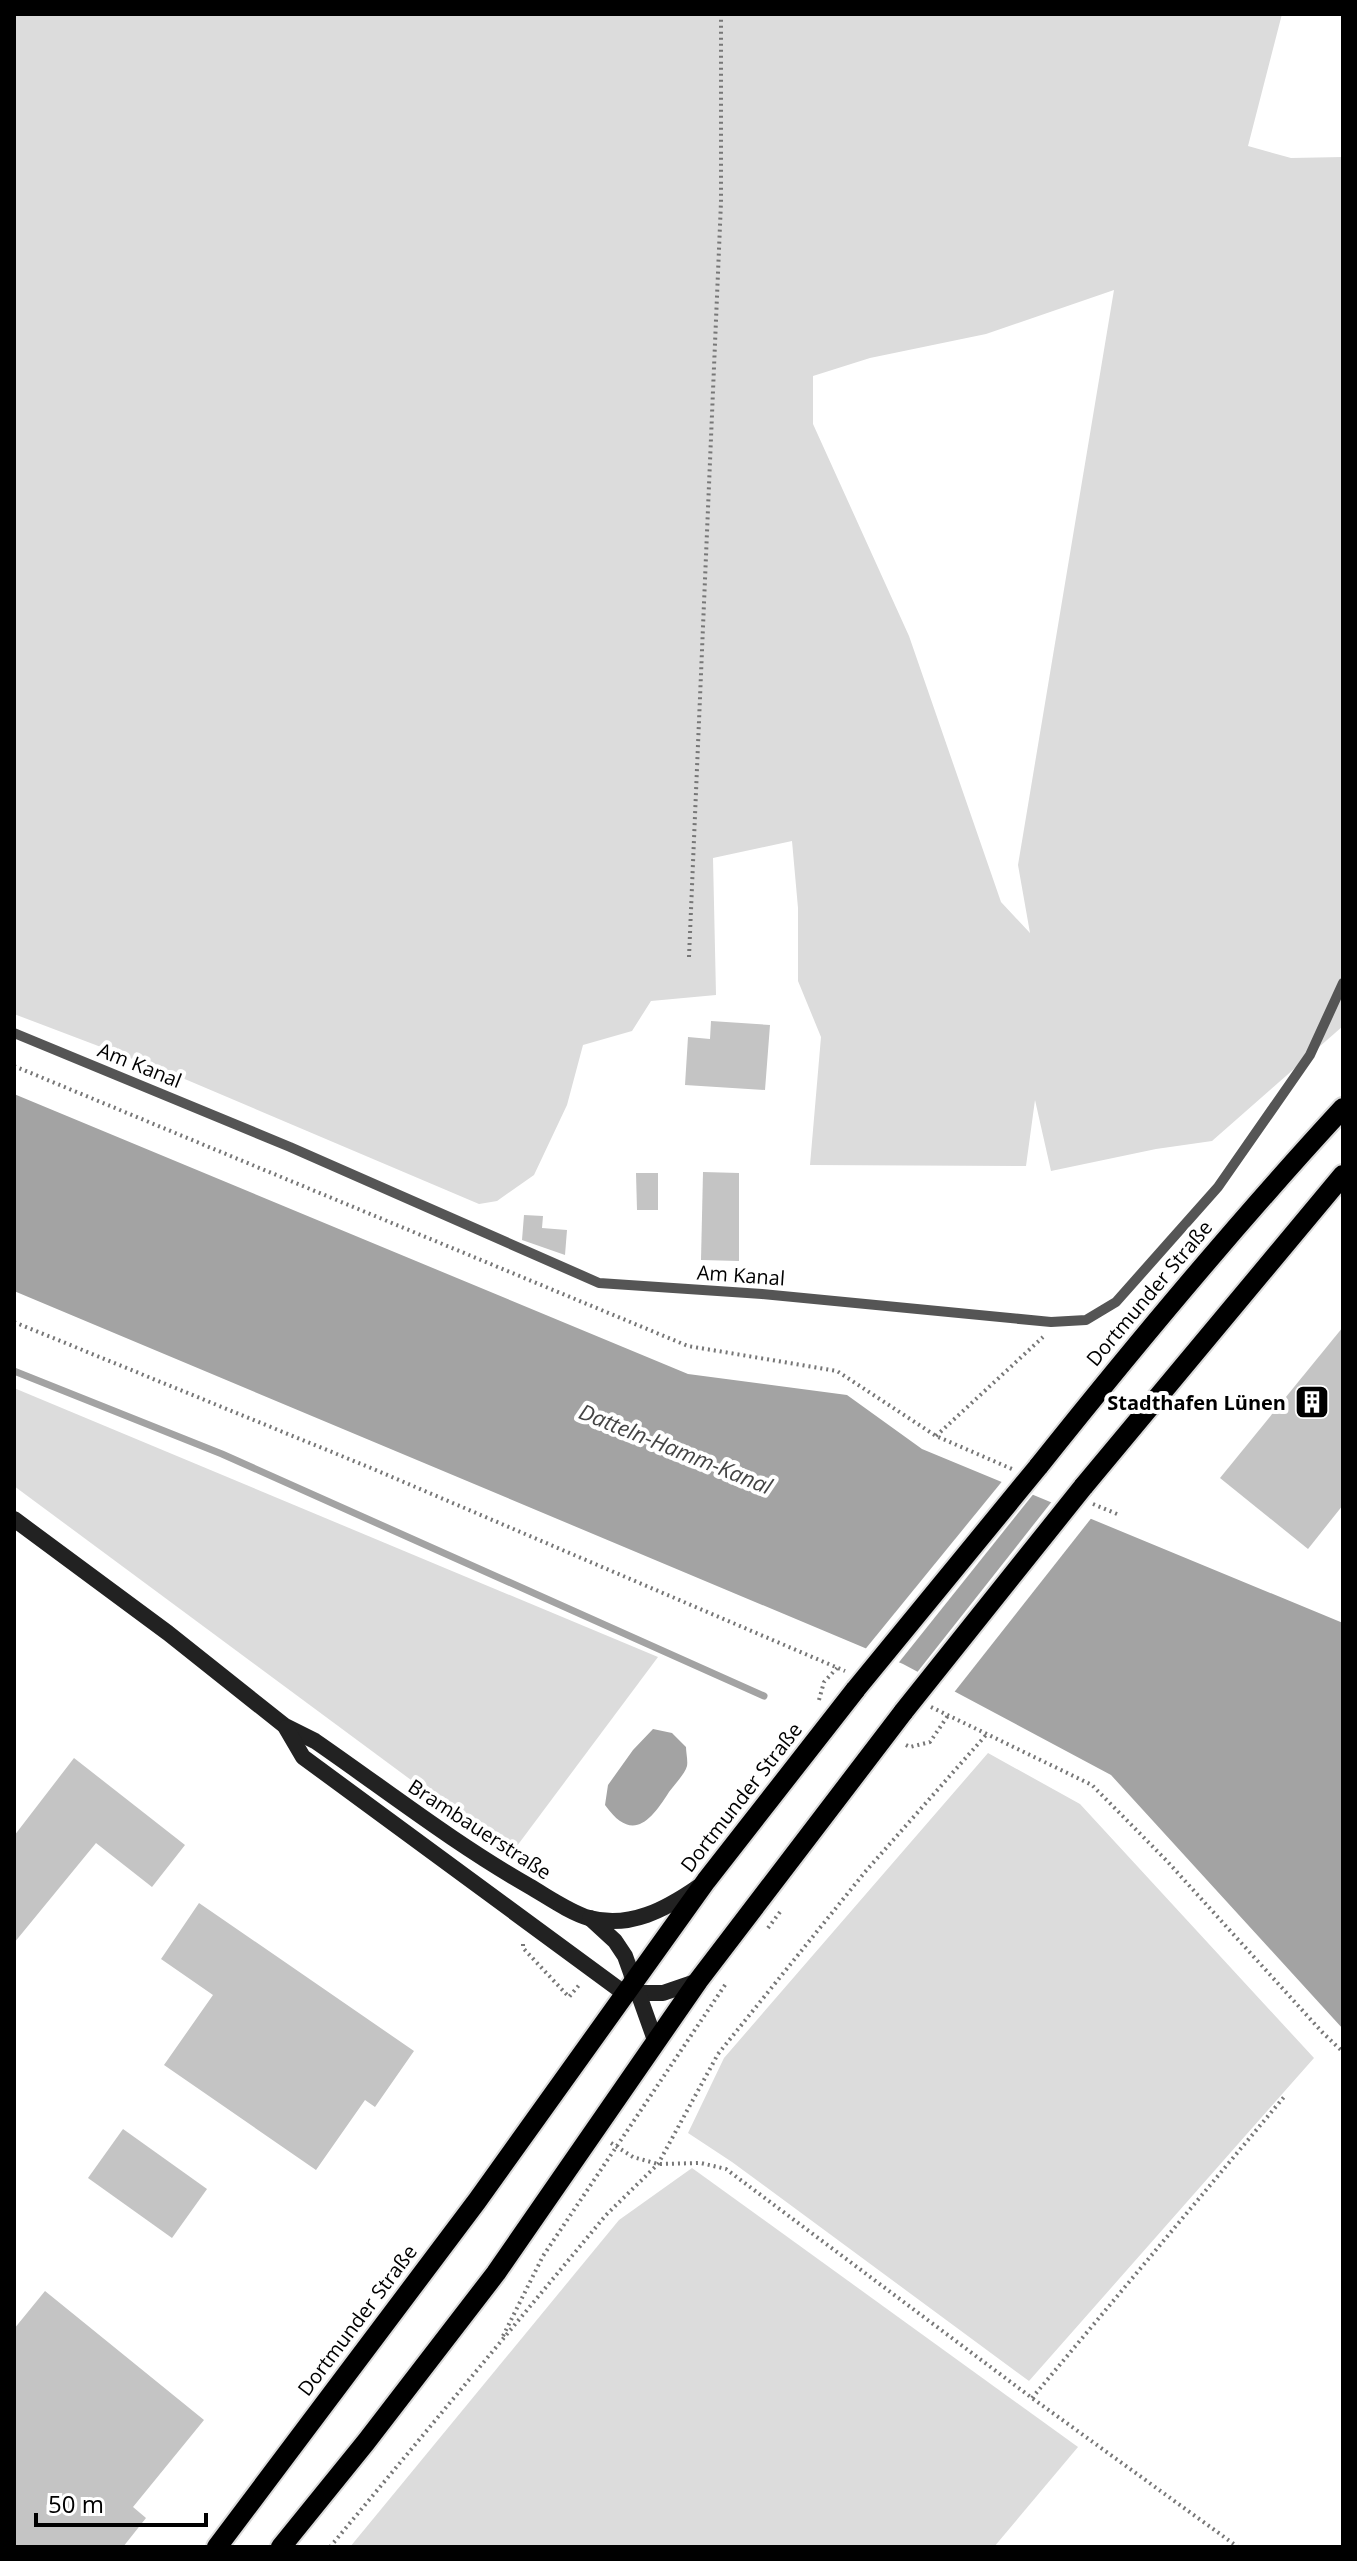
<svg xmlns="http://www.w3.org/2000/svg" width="1357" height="2561" font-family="'Open Sans',sans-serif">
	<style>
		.green { fill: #dcdcdc; fill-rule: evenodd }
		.water { fill: #a3a3a3 }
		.pier { fill: #fff }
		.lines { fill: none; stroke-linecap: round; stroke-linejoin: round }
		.stream { stroke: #a3a3a3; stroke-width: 7 }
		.building { fill: #c4c4c4 }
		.primary-casing { stroke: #dbdbdb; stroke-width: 24 }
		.path { stroke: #777; stroke-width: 4; stroke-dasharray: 2 4; stroke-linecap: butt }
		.lane { stroke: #555; stroke-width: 10 }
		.secondary { stroke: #222; stroke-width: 16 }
		.primary { stroke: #000; stroke-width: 20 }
		.primary-bridge-casing { stroke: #dbdbdb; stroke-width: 24; stroke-linecap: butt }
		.primary-bridge { stroke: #000; stroke-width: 20 }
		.labels { text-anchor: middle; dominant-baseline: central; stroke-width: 8; stroke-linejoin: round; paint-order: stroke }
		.street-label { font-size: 20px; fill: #000; stroke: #fff }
		.poi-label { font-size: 20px; font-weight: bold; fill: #000; stroke: #fff; text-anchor: end }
		.water-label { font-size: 22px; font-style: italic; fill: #444; stroke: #fff }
	</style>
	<rect width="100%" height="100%" fill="#fff"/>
	<!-- green -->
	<g class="green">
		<path d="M14 14H1282L1248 146 1291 158 1343 157V1026L1212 1141 1156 1149 1051 1171 1035 1100 1026 1166 810 1165 821 1037 798 981V908L792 841 713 858 716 995 651 1001 632 1031 583 1045 567 1105 534 1175 497 1201 479 1204 180 1077 14 1014ZM1114 290 1018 865 1030 933 1001 902 909 636 813 424V376L870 358 986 334Z"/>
		<polygon points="14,1388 658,1657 511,1854 14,1486"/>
		<polygon points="988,1753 1080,1804 1314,2058 1029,2381 732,2162 688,2133 724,2058"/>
		<polygon points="692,2168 1078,2447 994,2547 350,2547 619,2220"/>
	</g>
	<!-- water -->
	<g class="water">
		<polygon points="14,1094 688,1374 847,1395 922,1449 1343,1623 1343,2029 1111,1775 903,1664 14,1291"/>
		<path d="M653 1729 672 1733 686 1747C686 1752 688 1761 687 1766 685 1774 674 1785 669 1792 650 1822 632 1843 605 1805L608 1785 633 1750Z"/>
	</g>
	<!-- pier -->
	<g class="pier">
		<polygon points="1004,1479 1035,1492 896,1666 863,1652"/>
		<polygon points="1053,1500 1093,1516 952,1695 915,1675"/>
	</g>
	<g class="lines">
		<!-- stream -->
		<polyline class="stream" points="14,1371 222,1454 764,1696"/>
	</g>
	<!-- building -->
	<g class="building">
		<polygon points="711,1021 770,1025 765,1090 685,1085 688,1037 710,1039"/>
		<polygon points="703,1172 739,1173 739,1261 701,1260"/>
		<polygon points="636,1173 658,1173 658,1210 637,1210"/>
		<polygon points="524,1215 543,1216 542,1228 567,1230 565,1255 522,1240"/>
		<polygon points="1343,1327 1343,1505 1308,1549 1220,1478"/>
		<polygon points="74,1758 185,1845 152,1887 96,1843 14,1943 14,1836"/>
		<polygon points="199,1903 414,2051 375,2107 365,2100 316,2170 164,2065 213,1995 161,1959"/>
		<polygon points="123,2129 207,2189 172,2238 88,2178"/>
		<polygon points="45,2291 204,2420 133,2507 146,2518 123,2547 14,2547 14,2329"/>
	</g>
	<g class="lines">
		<!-- primary casing -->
		<g class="primary-casing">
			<g id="primary">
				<path d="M1038 1467C1136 1344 1236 1224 1343 1108"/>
				<polyline points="1083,1487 1343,1175"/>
				<polyline points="217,2547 477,2201 706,1881 856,1689"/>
				<polyline points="281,2547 366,2442 496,2273 698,1981 904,1711"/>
			</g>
		</g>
		<!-- path -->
		<g class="path">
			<polyline points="689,957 721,202 721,14"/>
			<polyline points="14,1066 688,1346 837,1371 936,1436 1012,1469"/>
			<polyline points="14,1322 371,1468 845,1671"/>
			<polyline points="936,1436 1043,1337"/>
			<polyline points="1093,1504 1117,1514"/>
			<polyline points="819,1700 824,1682 837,1668"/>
			<polyline points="931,1707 1092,1785 1166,1860 1322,2032 1343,2052"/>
			<polyline points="906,1745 910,1747 930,1742 949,1714"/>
			<polyline points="768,1928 780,1912"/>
			<polyline points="523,1944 523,1948 569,1997 580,1984"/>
			<polyline points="611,2143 633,2157 658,2164 701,2163 726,2169 1032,2398 1238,2547"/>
			<polyline points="503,2336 543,2256 727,1982"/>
			<polyline points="1032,2398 1284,2097"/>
			<polyline points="330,2547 606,2215 658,2164 718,2054 865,1872 986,1735"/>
		</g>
		<!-- lane -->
		<polyline class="lane" points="14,1033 290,1147 599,1283 762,1294 1051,1322 1086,1320 1116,1302 1218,1187 1310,1055 1343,983"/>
		<!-- secondary -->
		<g class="secondary">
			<path d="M14 1519 168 1633 285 1726 315 1741C386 1790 455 1844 529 1886 548 1897 569 1912 589 1918 630 1929 666 1909 698 1887"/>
			<polyline points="286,1728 303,1757 624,1993 663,1993 698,1981"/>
			<polyline points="590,1918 615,1941 625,1956 655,2040"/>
		</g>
		<!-- primary -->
		<use href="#primary" class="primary"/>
		<!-- primary-bridge casing -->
		<g class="primary-bridge-casing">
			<g id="primary-bridge">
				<polyline points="856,1689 1038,1467"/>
				<polyline points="904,1711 1083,1487"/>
			</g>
		</g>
		<!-- primary-bridge -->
		<use href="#primary-bridge" class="primary-bridge"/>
	</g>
	<!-- icons -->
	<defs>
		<g id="building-square" transform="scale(1.8)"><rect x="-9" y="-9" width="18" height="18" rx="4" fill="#000" stroke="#fff"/><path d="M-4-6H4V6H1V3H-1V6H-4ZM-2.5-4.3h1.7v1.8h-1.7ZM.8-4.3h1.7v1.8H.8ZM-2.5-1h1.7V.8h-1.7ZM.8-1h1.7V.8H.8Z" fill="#fff"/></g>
	</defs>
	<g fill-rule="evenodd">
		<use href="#building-square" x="1312" y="1402"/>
	</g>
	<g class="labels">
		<!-- street labels -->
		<g class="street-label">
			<text transform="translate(140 1065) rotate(22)">Am Kanal</text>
			<text transform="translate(741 1275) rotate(4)">Am Kanal</text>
			<text transform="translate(1149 1293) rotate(-50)">Dortmunder Straße</text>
			<text transform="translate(741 1797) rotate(-52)">Dortmunder Straße</text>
			<text transform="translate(480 1829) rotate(33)">Brambauerstraße</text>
			<text transform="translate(357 2320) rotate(-53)">Dortmunder Straße</text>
		</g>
		<!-- poi labels -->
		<g class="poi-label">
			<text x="1286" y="1402">Stadthafen Lünen</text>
		</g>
		<!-- water labels -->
		<g class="water-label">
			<text transform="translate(676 1448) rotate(22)">Datteln-Hamm-Kanal</text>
		</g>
	</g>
	<!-- border -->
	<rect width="1357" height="2561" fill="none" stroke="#000000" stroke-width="32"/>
	<!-- scale -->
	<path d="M36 2513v12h170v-12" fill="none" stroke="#000000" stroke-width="4"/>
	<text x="48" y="2513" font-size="24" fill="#000000" stroke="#ffffff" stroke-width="6" paint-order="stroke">50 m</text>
</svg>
